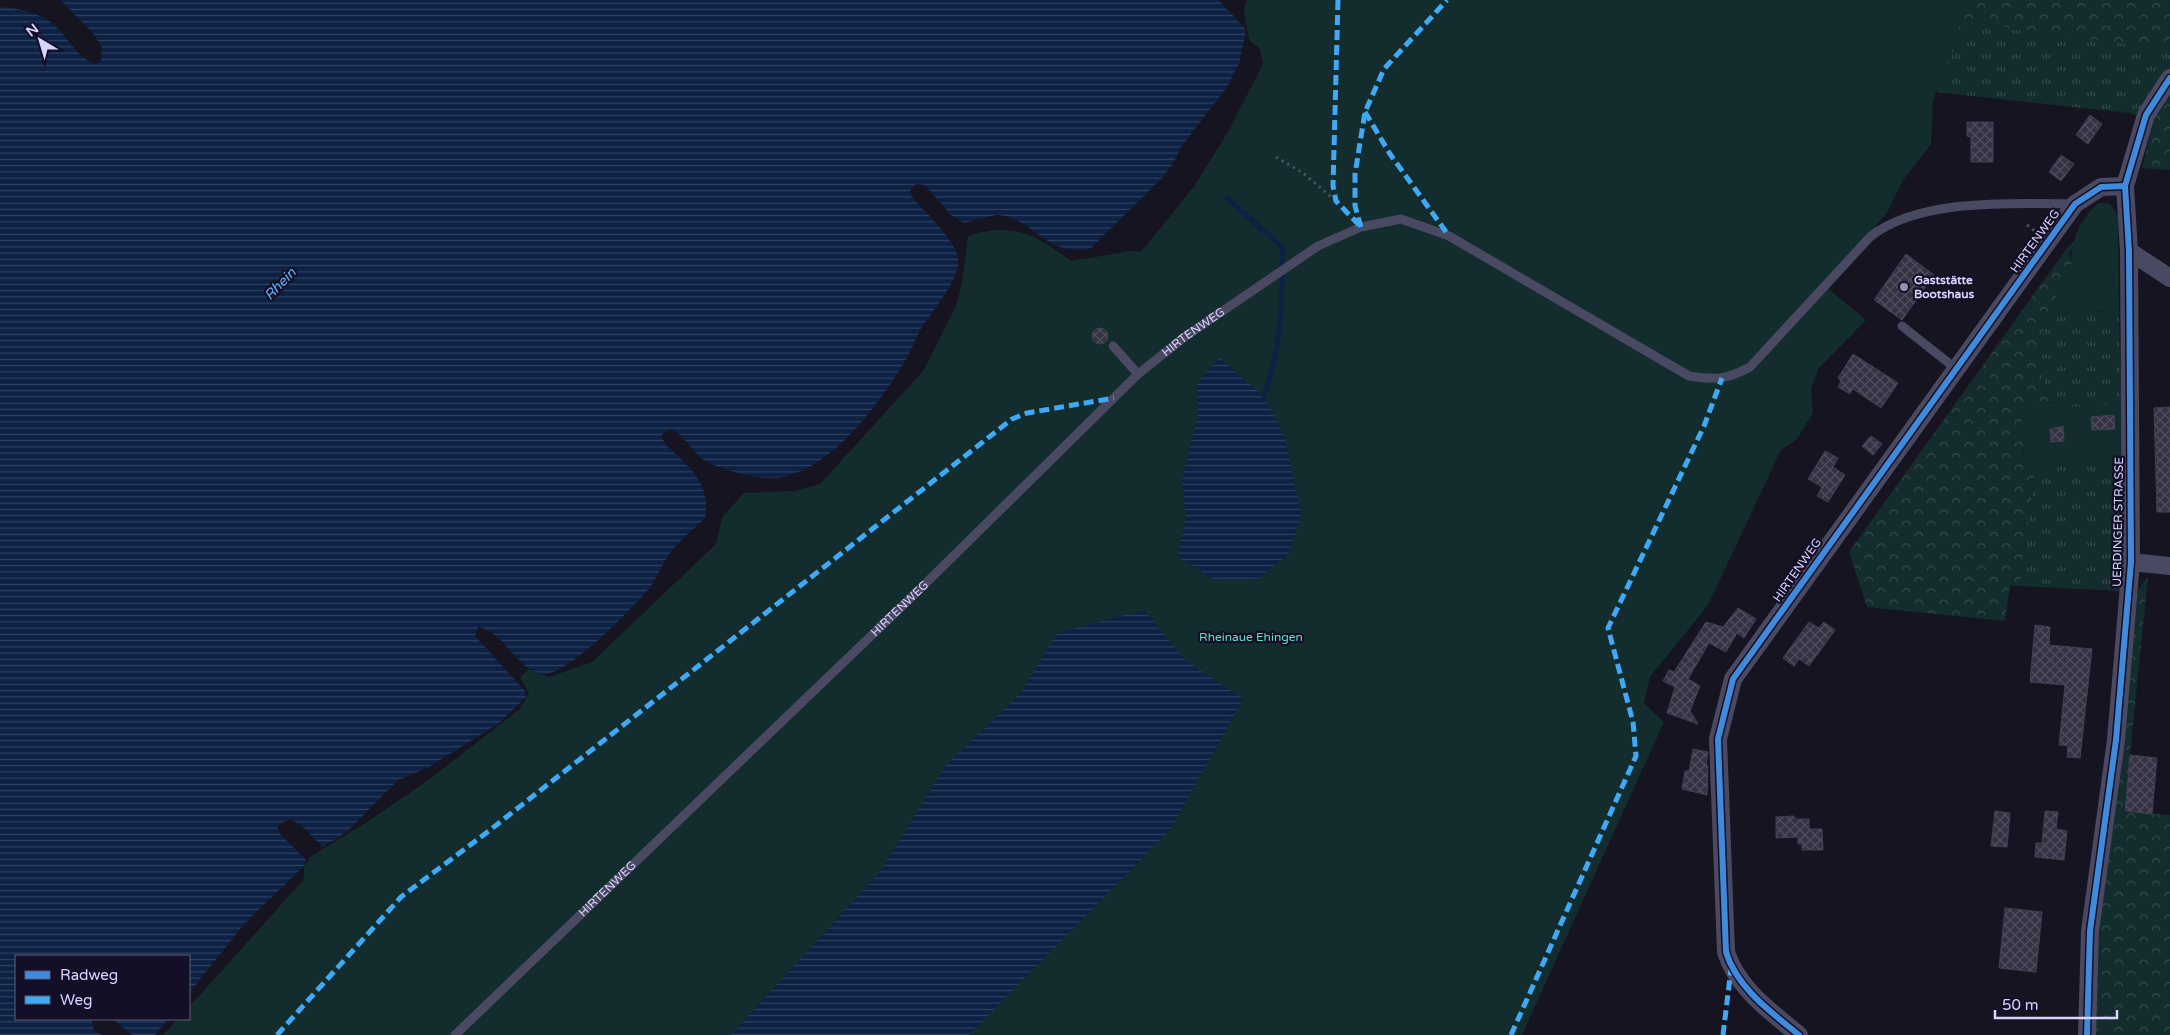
<svg xmlns="http://www.w3.org/2000/svg" width="2170" height="1035" font-family="'Varela Round',sans-serif">
	<style>
		.grass { fill: url(#grass-tufts) }
		.forest { fill: url(#forest-crowns) }
		.green { fill: #132c2d }
		.water { fill: url(#water-rules) }
		.lines { fill: none; stroke-linecap: round; stroke-linejoin: round }
		.stream { stroke: #0d2144; stroke-width: 5 }
		.building { fill: url(#building-cross-hatch); stroke: #433f54 }
		.path { stroke: #44505f; stroke-width: 3; stroke-dasharray: 2.5 4; stroke-linecap: butt }
		.service { stroke: #4a4962; stroke-width: 9 }
		.minor { stroke: #4a4962; stroke-width: 18 }
		.quiet { stroke: #3fa9f5; stroke-width: 5; stroke-dasharray: 10 5; stroke-linecap: butt }
		.cycleway-casing { stroke: #130f26; stroke-width: 9 }
		.cycleway { stroke: #408adc; stroke-width: 6 }
		.poi-dot { fill: #9591b1; stroke: #130f26; stroke-width: 2 }
		.labels { text-anchor: middle; dominant-baseline: central; stroke-width: 4.5; stroke-linejoin: round; paint-order: stroke }
		.street-label { font-size: 12px; fill: #d9d4ff; stroke: #130f26 }
		.poi-label { font-size: 12px; font-weight: bold; fill: #d9d4ff; stroke: #130f26; text-anchor: start }
		.park-label { font-size: 12px; fill: #5fe0c0; stroke: #130f26 }
		.water-label { font-size: 14px; font-style: italic; fill: #62b6ff; stroke: #130f26 }
	</style>
	<defs>
		<pattern id="grass-tufts" width="24" height="20" patternUnits="userSpaceOnUse" patternTransform="scale(1.25)"><rect width="24" height="20" fill="#132c2d"/><path d="M3 7l-1-3M5 7V3M7 7l1-3M15 17l-1-3M17 17v-4M19 17l1-3" fill="none" stroke="#354a4c"/></pattern>
		<pattern id="forest-crowns" width="20" height="18" patternUnits="userSpaceOnUse" patternTransform="scale(1.25)"><rect width="20" height="18" fill="#132c2d"/><path d="M2 6a3 3 0 1 1 6 0M12 15a3 3 0 1 1 6 0" fill="none" stroke="#354a4c"/></pattern>
		<pattern id="water-rules" width="6" height="5" patternUnits="userSpaceOnUse" patternTransform="scale(1.25)"><rect width="6" height="5" fill="#0d2144"/><path d="M0 2.5h6" fill="none" stroke="#304060"/></pattern>
		<pattern id="building-cross-hatch" width="8" height="8" patternUnits="userSpaceOnUse" patternTransform="scale(1.25)"><rect width="8" height="8" fill="#343243"/><path d="M0 0l8 8M0 8l8-8" fill="none" stroke="#514f5f"/></pattern>
	</defs>
	<rect width="100%" height="100%" fill="#161421"/>
	<!-- grass -->
	<g class="grass">
		<polygon points="1965,20 2035,33 2163,47 2170,49 2170,71 2140,117 2129,113 1936,92"/>
		<polygon points="2119,311 2121,405 2050,408 2037,354 2049,313"/>
		<polygon points="2122,461 2123,547 2120,591 2020,586 2036,462"/>
	</g>
	<!-- forest -->
	<g class="forest">
		<polygon points="1910,0 2170,0 2170,49 2035,33 1966,20 1936,92"/>
		<polygon points="2170,88 2170,170 2142,168 2157,107"/>
		<polygon points="2075,241 2069,254 2072,263 2049,313 2037,354 2050,408 2021,409 2024,463 2036,462 2020,586 2010,585 2005,621 1867,607 1849,552 2067,248"/>
		<polygon points="2148,577 2124,812 2170,815 2170,1035 2092,1035 2100,918 2138,589"/>
	</g>
	<!-- green -->
	<g class="green">
		<path d="M1247 0H1969L1933 101 1931 144 1903 180 1887 213 1824 285 1866 320 1819 368 1811 388 1813 413 1797 439 1781 450 1708 605 1650 677 1644 703 1664 722 1522 1035H163L178 1019H189V1007L304 879V867L310 857 364 824 427 781 520 709 529 693 520 678 528 669 549 677 592 662 716 544 722 517 744 493 795 491 820 484 923 371 956 306 962 284 968 236C1013 222 1036 234 1071 261L1131 251 1141 252 1195 185 1229 130 1263 64 1260 49 1249 40 1244 10Z"/>
		<path d="M2099 203 2110 204 2118 215 2119 311 2049 313 2072 263C2068 246 2083 213 2099 203Z"/>
		<polygon points="2121,405 2122,461 2024,463 2021,409"/>
	</g>
	<!-- water -->
	<g class="water">
		<path d="M60 0H1219L1246 30 1239 64 1227 87 1181 147 1174 162 1163 177 1090 249C1044 256 1034 218 998 215 992 215 972 221 964 223L951 215 925 185 916 184 910 190 912 197C925 212 954 239 958 257 963 276 930 314 920 330 915 340 911 351 905 361 879 404 831 471 777 478 759 480 715 469 701 458 690 448 684 436 671 429L661 435C665 447 673 451 681 459 699 477 710 492 705 518 694 529 680 540 670 553 663 563 658 575 651 586 636 605 564 680 541 674 514 667 505 632 478 627L475 636 525 691 526 697 498 724 427 768 398 780 349 830 323 847 301 825 290 819 279 824 277 827 281 835 306 860 304 866 245 923 189 993V956H16V1019H91L94 1031 102 1035H0V7C16 8 36 12 49 21 67 33 74 57 96 64L101 60 102 47 93 33Z"/>
		<polygon points="1219,358 1264,396 1285,438 1301,515 1288,555 1256,580 1213,579 1177,556 1186,519 1182,479 1198,416 1197,383"/>
		<polygon points="1144,610 1184,659 1243,699 1170,830 969,1035 731,1035 879,873 946,765 1020,694 1057,633"/>
		<polygon points="113,1019 168,1019 155,1035 132,1035"/>
	</g>
	<g class="lines">
		<!-- stream -->
		<path class="stream" d="M1227 198 1283 248C1282 299 1282 347 1264 396"/>
	</g>
	<!-- building -->
	<g class="building">
		<polygon points="2090,115 2102,124 2088,144 2076,135"/>
		<polygon points="1967,122 1993,122 1993,162 1971,162 1971,137 1967,136"/>
		<polygon points="2061,155 2074,164 2061,181 2049,172"/>
		<polygon points="1906,254 1934,275 1902,320 1874,300"/>
		<circle cx="1100" cy="336" r="8"/>
		<polygon points="1853,354 1898,383 1881,408 1853,389 1850,394 1838,387 1841,381 1838,378"/>
		<polygon points="2170,407 2170,512 2157,512 2154,408"/>
		<polygon points="2114,415 2115,429 2092,430 2091,417"/>
		<polygon points="2063,426 2064,441 2051,442 2050,429"/>
		<polygon points="1871,436 1882,444 1873,455 1862,446"/>
		<polygon points="1825,451 1838,458 1833,467 1845,475 1828,502 1817,496 1822,487 1808,479"/>
		<polygon points="1738,608 1756,619 1744,638 1737,633 1726,652 1709,643 1688,679 1700,686 1690,711 1698,724 1667,713 1675,687 1663,681 1669,670 1674,672 1706,622 1723,627"/>
		<polygon points="1809,622 1819,628 1824,622 1835,630 1809,666 1799,659 1794,666 1783,658"/>
		<polygon points="2035,625 2050,627 2049,645 2092,649 2080,758 2067,757 2068,746 2059,745 2065,685 2030,682"/>
		<polygon points="1693,749 1708,752 1706,765 1708,766 1707,795 1682,789 1685,771 1689,771"/>
		<polygon points="2130,755 2157,758 2152,814 2125,811"/>
		<polygon points="1995,811 2010,813 2007,847 1991,846"/>
		<polygon points="2045,811 2058,812 2056,829 2067,831 2064,860 2035,857 2036,843 2042,843"/>
		<polygon points="1794,816 1795,819 1809,819 1809,829 1822,829 1823,850 1802,850 1802,844 1798,844 1798,837 1776,838 1776,817"/>
		<polygon points="2005,908 2042,912 2036,972 1999,968"/>
	</g>
	<g class="lines">
		<!-- path -->
		<g class="path">
			<polyline points="1276,157 1303,173 1336,201"/>
			<polyline points="2027,225 2036,232"/>
		</g>
		<!-- service -->
		<g class="service">
			<polyline points="1902,326 1955,368"/>
			<polyline points="1113,346 1138,374"/>
			<path id="s1" d="M455 1035 922 587 1138 374 1186 336 1318 246 1361 227 1401 219 1449 236 1689 376C1715 380 1726 380 1750 367L1870 237C1918 198 2015 203 2075 204"/>
		</g>
		<!-- minor -->
		<g class="minor">
			<polyline points="2129,251 2170,278"/>
			<polyline points="2131,562 2170,566"/>
			<path d="M1799 1035C1771 1012 1737 988 1726 952L1718 739 1733 679 2075 204 2101 187 2125 186"/>
			<polyline points="2087,1035 2090,931 2116,740 2131,562 2129,251 2125,186 2146,115 2170,78"/>
		</g>
		<!-- quiet -->
		<g class="quiet">
			<polyline points="1338,0 1333,186 1336,201 1359,225"/>
			<polyline points="1365,112 1390,154 1449,236"/>
			<polyline points="1361,227 1355,206 1355,174 1365,112 1384,69 1447,0"/>
			<polyline points="277,1035 401,897 490,830 1012,419 1027,413 1114,398"/>
			<polyline points="1511,1035 1636,756 1633,722 1608,628 1704,426 1722,378"/>
			<polyline points="1723,1035 1731,969"/>
		</g>
		<!-- cycleway casing -->
		<g class="cycleway-casing">
			<g id="cycleway">
				<path d="M1799 1035C1771 1012 1737 988 1726 952L1718 739 1733 679 2075 204 2101 187 2125 186"/>
				<polyline points="2087,1035 2090,931 2116,740 2131,562 2129,251 2125,186 2146,115 2170,78"/>
			</g>
		</g>
		<!-- cycleway -->
		<use href="#cycleway" class="cycleway"/>
	</g>
	<!-- markers -->
	<circle class="poi-dot" cx="1904" cy="287" r="5"/>
	<g class="labels">
		<!-- street labels -->
		<g class="street-label">
			<text transform="translate(2035 241) rotate(-54)">HIRTENWEG</text>
			<text stroke="none"><textPath href="#s1" startOffset="1020">HIRTENWEG</textPath></text>
			<text transform="translate(2118 522) rotate(-89)">UERDINGER STRASSE</text>
			<text transform="translate(1797 570) rotate(-55)">HIRTENWEG</text>
			<text stroke="none"><textPath href="#s1" startOffset="616">HIRTENWEG</textPath></text>
			<text stroke="none"><textPath href="#s1" startOffset="211">HIRTENWEG</textPath></text>
		</g>
		<!-- poi labels -->
		<g class="poi-label">
			<text x="1914" y="280">Gaststätte<tspan x="1914" dy="14">Bootshaus</tspan></text>
		</g>
		<!-- park labels -->
		<g class="park-label">
			<text x="1251" y="637">Rheinaue Ehingen</text>
		</g>
		<!-- water labels -->
		<g class="water-label">
			<text transform="translate(280 284) rotate(-46)">Rhein</text>
		</g>
	</g>
	<!-- legend -->
	<rect x="15" y="955" width="175" height="65" fill="#130f26" stroke="#625e7d"/>
	<rect x="25" y="971" width="25" height="8" fill="#408adc" stroke="#625e7d"/>
	<text x="60" y="980" font-size="15" fill="#d9d4ff">Radweg</text>
	<rect x="25" y="996" width="25" height="8" fill="#3fa9f5" stroke="#625e7d"/>
	<text x="60" y="1005" font-size="15" fill="#d9d4ff">Weg</text>
	<!-- north arrow -->
	<g transform="translate(40 40) rotate(322)" stroke="#130f26" stroke-width="4" paint-order="stroke">
	<path d="M0-4L9 19L0 12L-9 19Z" fill="#d9d4ff"/>
	<text y="-8" font-size="14" font-weight="bold" text-anchor="middle" fill="#d9d4ff">N</text>
	</g>
	<!-- scale -->
	<path d="M1995 1010v8h122v-8" fill="none" stroke="#d9d4ff" stroke-width="2.5"/>
	<text x="2002" y="1010" font-size="15" fill="#d9d4ff" stroke="#130f26" stroke-width="4" paint-order="stroke">50 m</text>
</svg>
